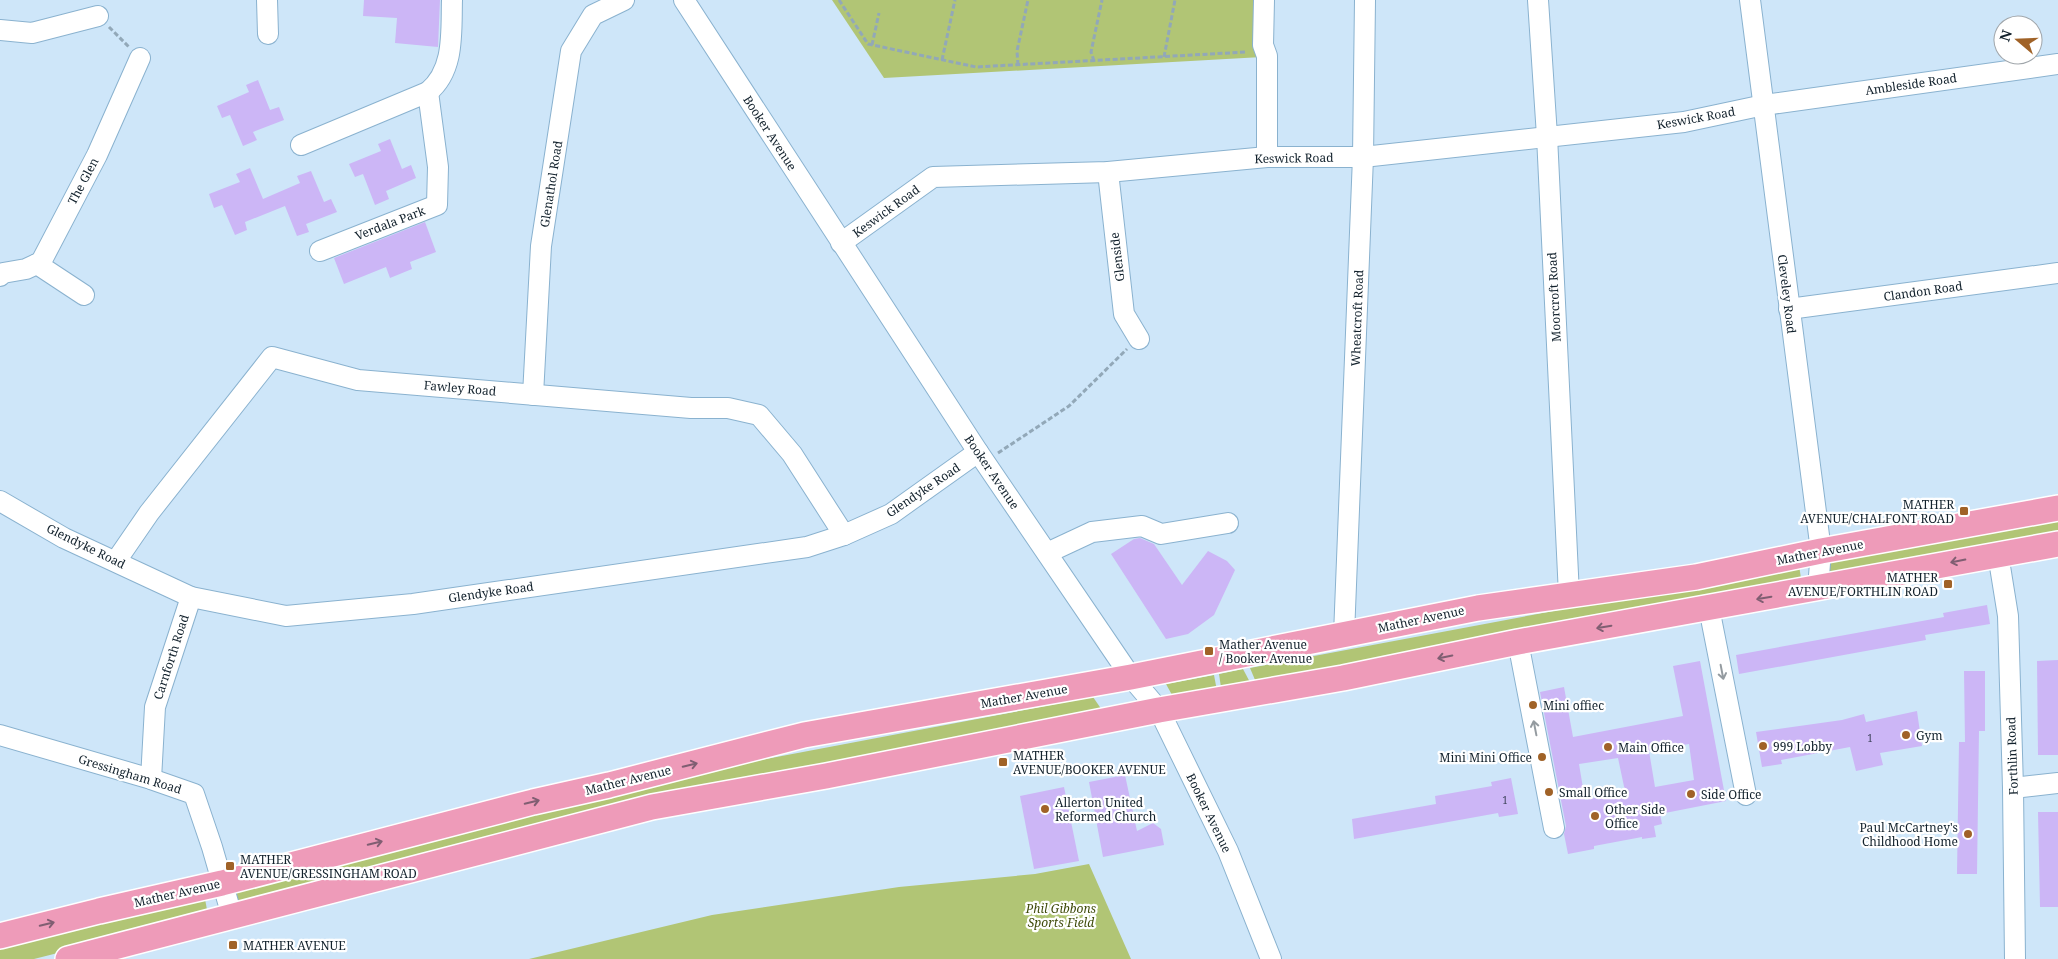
<svg xmlns="http://www.w3.org/2000/svg" width="2058" height="959" font-family="'Noto Serif',serif">
	<style>
		.green { fill: #b1c575 }
		.building { fill: #ccb6f6; fill-rule: evenodd }
		.lines { fill: none; stroke-linecap: round; stroke-linejoin: round }
		.minor-casing { stroke: #8ab2cf; stroke-width: 22 }
		.major-casing { stroke: #fff; stroke-width: 28 }
		.path { stroke: #92a8b8; stroke-width: 3; stroke-dasharray: 5 2.5; stroke-linecap: butt }
		.minor { stroke: #fff; stroke-width: 20 }
		.major { stroke: #ee9bb9; stroke-width: 25 }
		.oneway { stroke: #805e72 }
		.oneway2 { stroke: #949ba0 }
		.poi-dot { fill: #a06227; stroke: #fff; stroke-width: 2 }
		.labels { text-anchor: middle; dominant-baseline: central; stroke-width: 4.5; stroke-linejoin: round; paint-order: stroke }
		.number-label { font-size: 10px; fill: #40465e }
		.street-label { font-size: 12px; fill: #12212c; stroke: #fff }
		.poi-label { font-size: 12px; fill: #12212c; stroke: #fff; text-anchor: start }
		.park-label { font-size: 12px; font-style: italic; fill: #3f4b0a; stroke: #fff }
	</style>
	<rect width="100%" height="100%" fill="#cee6f9"/>
	<!-- green -->
	<g class="green">
		<polygon points="832,0 1272,0 1262,57 884,78"/>
		<polygon points="2058,516 2058,538 1825,580 1824,560"/>
		<polygon points="1799,565 1802,585 1258,687 1250,668"/>
		<polygon points="1243,669 1253,688 1222,694 1219,674"/>
		<polygon points="1214,675 1218,696 1177,704 1166,684"/>
		<polygon points="1093,697 1106,716 236,908 231,890 698,772"/>
		<polygon points="1089,864 1131,959 529,959 712,915 899,887 1035,874"/>
		<polygon points="205,899 208,915 34,959 0,959 0,946"/>
	</g>
	<!-- building -->
	<g class="building">
		<polygon points="364,0 440,0 438,47 395,43 397,18 363,16"/>
		<polygon points="258,80 270,110 279,107 284,120 253,132 257,140 243,146 230,115 222,118 217,106 249,92 246,85"/>
		<polygon points="390,139 402,169 411,165 416,178 386,191 389,199 375,205 363,174 355,177 349,164 381,151 378,144"/>
		<polygon points="250,168 263,199 300,183 297,176 311,171 324,202 331,199 337,212 306,224 309,232 297,236 285,206 245,222 247,230 235,235 222,205 214,208 209,194 240,182 236,174"/>
		<polygon points="425,222 436,252 410,262 412,269 390,278 386,267 344,284 334,258"/>
		<polygon points="1140,538 1154,544 1182,585 1208,551 1227,561 1235,570 1214,615 1188,634 1166,639 1111,554 1134,539"/>
		<polygon points="1987,605 1990,624 1925,635 1926,640 1739,674 1736,655 1944,617 1943,613"/>
		<polygon points="2058,660 2058,755 2038,755 2037,661"/>
		<path d="M1700 661 1726 801 1660 814 1662 824 1654 826 1656 837 1642 839V837L1594 846V849L1568 854 1564 834 1566 826 1540 692 1564 687 1573 737 1683 716 1673 666ZM1689 744 1694 780 1655 787 1649 751ZM1618 758 1625 791 1585 800 1579 764Z"/>
		<polygon points="1964,671 1985,671 1985,731 1979,731 1977,874 1957,874 1959,742 1965,742"/>
		<polygon points="1917,711 1922,746 1880,753 1883,765 1856,771 1850,747 1781,760 1782,764 1762,767 1756,732 1842,720 1864,714 1866,722"/>
		<polygon points="1125,775 1137,831 1153,823 1161,829 1164,845 1103,857 1089,782"/>
		<polygon points="1511,778 1518,814 1499,817 1498,813 1354,839 1352,819 1436,804 1435,796 1492,786 1491,782"/>
		<polygon points="1064,787 1079,861 1034,869 1020,796"/>
		<polygon points="2038,812 2058,812 2058,907 2040,907"/>
	</g>
	<g class="lines">
		<!-- minor casing -->
		<g class="minor-casing">
			<g id="minor">
				<polyline points="267,0 268,34"/>
				<polyline points="684,0 978,452 1131,677 1159,710 1228,851 1271,959"/>
				<polyline points="1264,0 1263,45 1267,56 1267,157"/>
				<polyline points="1538,0 1547,136 1569,595"/>
				<polyline points="1750,0 1821,551 1818,588"/>
				<polyline points="0,30 32,33 98,16"/>
				<path d="M301 145 428 92C455 70 451 32 452 0"/>
				<polyline points="1108,172 1124,314 1139,339"/>
				<polyline points="841,243 933,177 1108,172 1267,157 1363,157 1684,122 1764,105 2058,64"/>
				<polyline points="320,251 437,205 438,167 428,92"/>
				<polyline points="37,264 84,295"/>
				<polyline points="0,276 3,273 26,269 41,262 97,155 140,58"/>
				<polyline points="1789,309 2058,273"/>
				<polyline points="533,395 541,246 571,51 593,15 624,0"/>
				<polyline points="0,501 64,538 191,597 286,616 413,604 807,547 844,535 891,514 978,452"/>
				<polyline points="1047,553 1092,532 1142,526 1161,534 1228,523"/>
				<polyline points="1998,554 2008,616 2013,788 2015,959"/>
				<polyline points="116,561 149,513 272,357 358,380 691,408 728,408 759,415 792,454 844,535"/>
				<polyline points="1709,608 1746,795"/>
				<polyline points="1344,635 1363,157 1365,0"/>
				<polyline points="1518,642 1554,828"/>
				<polyline points="0,735 151,779 194,794 212,847 232,916"/>
				<polyline points="151,779 155,707 191,597"/>
				<polyline points="2013,788 2058,783"/>
			</g>
		</g>
		<!-- major casing -->
		<g class="major-casing">
			<g id="major">
				<polyline points="0,936 99,911 222,883 533,802 609,785 804,735 1131,677 1478,608 1696,577 1821,551 2058,508"/>
				<polyline points="68,959 652,807 826,776 1159,710 1343,678 1518,642 2058,544"/>
			</g>
		</g>
		<!-- path -->
		<g class="path">
			<polyline points="839,0 868,44 976,67 1246,52"/>
			<polyline points="109,27 129,47"/>
			<polyline points="872,45 879,13"/>
			<polyline points="1164,57 1175,0"/>
			<polyline points="942,60 955,0"/>
			<polyline points="1094,61 1091,52 1102,0"/>
			<polyline points="1018,65 1017,51 1028,0"/>
			<polyline points="998,453 1069,406 1127,349"/>
		</g>
		<!-- minor -->
		<use href="#minor" class="minor"/>
		<!-- major -->
		<use href="#major" class="major"/>
	</g>
	<!-- one-way arrows -->
	<defs><path id="oneway-shaft" d="M-6 0H5M1.5-3L5.5 0L1.5 3" fill="none" stroke-width="1.6" stroke-linecap="round" stroke-linejoin="round" transform="scale(1.25)"/></defs>
	<g class="oneway">
		<use href="#oneway-shaft" transform="translate(1958 561) rotate(169)"/>
		<use href="#oneway-shaft" transform="translate(1764 598) rotate(170)"/>
		<use href="#oneway-shaft" transform="translate(1604 627) rotate(170)"/>
		<use href="#oneway-shaft" transform="translate(1445 657) rotate(168)"/>
		<use href="#oneway-shaft" transform="translate(690 765) rotate(-14)"/>
		<use href="#oneway-shaft" transform="translate(532 802) rotate(-13)"/>
		<use href="#oneway-shaft" transform="translate(375 843) rotate(-14)"/>
		<use href="#oneway-shaft" transform="translate(47 924) rotate(-14)"/>
	</g>
	<g class="oneway2">
		<use href="#oneway-shaft" transform="translate(1722 672) rotate(79)"/>
		<use href="#oneway-shaft" transform="translate(1535 728) rotate(-101)"/>
	</g>
	<!-- markers -->
	<g class="poi-dot">
		<rect x="1959" y="506" width="10" height="10" rx="2.5"/>
		<rect x="1943" y="579" width="10" height="10" rx="2.5"/>
		<rect x="1204" y="646" width="10" height="10" rx="2.5"/>
		<circle cx="1533" cy="705" r="5"/>
		<circle cx="1906" cy="735" r="5"/>
		<circle cx="1763" cy="746" r="5"/>
		<circle cx="1608" cy="747" r="5"/>
		<circle cx="1542" cy="757" r="5"/>
		<rect x="998" y="757" width="10" height="10" rx="2.5"/>
		<circle cx="1549" cy="792" r="5"/>
		<circle cx="1691" cy="794" r="5"/>
		<circle cx="1045" cy="809" r="5"/>
		<circle cx="1595" cy="816" r="5"/>
		<circle cx="1968" cy="834" r="5"/>
		<rect x="225" y="861" width="10" height="10" rx="2.5"/>
		<rect x="228" y="940" width="10" height="10" rx="2.5"/>
	</g>
	<g class="labels">
		<!-- number labels -->
		<g class="number-label">
			<text x="1870" y="738">1</text>
			<text x="1505" y="800">1</text>
		</g>
		<!-- street labels -->
		<g class="street-label">
			<text transform="translate(1911 84) rotate(-8)">Ambleside Road</text>
			<text transform="translate(1696 118) rotate(-10)">Keswick Road</text>
			<text transform="translate(770 133) rotate(57)">Booker Avenue</text>
			<text transform="translate(1294 158) rotate(-1)">Keswick Road</text>
			<text transform="translate(83 181) rotate(-62)">The Glen</text>
			<text transform="translate(551 184) rotate(-81)">Glenathol Road</text>
			<text transform="translate(886 211) rotate(-36)">Keswick Road</text>
			<text transform="translate(390 223) rotate(-21)">Verdala Park</text>
			<text transform="translate(1117 257) rotate(-97)">Glenside</text>
			<text transform="translate(1923 291) rotate(-8)">Clandon Road</text>
			<text transform="translate(1787 294) rotate(83)">Cleveley Road</text>
			<text transform="translate(1554 297) rotate(-93)">Moorcroft Road</text>
			<text transform="translate(1357 318) rotate(-88)">Wheatcroft Road</text>
			<text transform="translate(460 388) rotate(5)">Fawley Road</text>
			<text transform="translate(992 472) rotate(56)">Booker Avenue</text>
			<text transform="translate(923 490) rotate(-34)">Glendyke Road</text>
			<text transform="translate(86 546) rotate(26)">Glendyke Road</text>
			<text transform="translate(1820 552) rotate(-11)">Mather Avenue</text>
			<text transform="translate(491 592) rotate(-8)">Glendyke Road</text>
			<text transform="translate(1421 619) rotate(-12)">Mather Avenue</text>
			<text transform="translate(171 657) rotate(-72)">Carnforth Road</text>
			<text transform="translate(1024 696) rotate(-10)">Mather Avenue</text>
			<text transform="translate(2012 756) rotate(-92)">Forthlin Road</text>
			<text transform="translate(130 774) rotate(17)">Gressingham Road</text>
			<text transform="translate(628 780) rotate(-14)">Mather Avenue</text>
			<text transform="translate(1209 813) rotate(64)">Booker Avenue</text>
			<text transform="translate(177 893) rotate(-13)">Mather Avenue</text>
		</g>
		<!-- poi labels -->
		<g class="poi-label">
			<text x="1954" y="504" text-anchor="end">MATHER<tspan x="1954" dy="14">AVENUE/CHALFONT ROAD</tspan></text>
			<text x="1938" y="577" text-anchor="end">MATHER<tspan x="1938" dy="14">AVENUE/FORTHLIN ROAD</tspan></text>
			<text x="1219" y="644">Mather Avenue<tspan x="1219" dy="14">/ Booker Avenue</tspan></text>
			<text x="1543" y="705">Mini offiec</text>
			<text x="1916" y="735">Gym</text>
			<text x="1773" y="746">999 Lobby</text>
			<text x="1618" y="747">Main Office</text>
			<text x="1013" y="755">MATHER<tspan x="1013" dy="14">AVENUE/BOOKER AVENUE</tspan></text>
			<text x="1532" y="757" text-anchor="end">Mini Mini Office</text>
			<text x="1559" y="792">Small Office</text>
			<text x="1701" y="794">Side Office</text>
			<text x="1055" y="802">Allerton United<tspan x="1055" dy="14">Reformed Church</tspan></text>
			<text x="1605" y="809">Other Side<tspan x="1605" dy="14">Office</tspan></text>
			<text x="1958" y="827" text-anchor="end">Paul McCartney's<tspan x="1958" dy="14">Childhood Home</tspan></text>
			<text x="240" y="859">MATHER<tspan x="240" dy="14">AVENUE/GRESSINGHAM ROAD</tspan></text>
			<text x="243" y="945">MATHER AVENUE</text>
		</g>
		<!-- park labels -->
		<g class="park-label">
			<text x="1061" y="908">Phil Gibbons<tspan x="1061" dy="14">Sports Field</tspan></text>
		</g>
	</g>
	<!-- north arrow -->
	<g transform="translate(2018 40) rotate(289)"><circle r="24" fill="#ffffff" stroke="#a0a6ab"/>
	<path d="M0-4L9 19L0 12L-9 19Z" fill="#a06227"/>
	<text y="-8" font-size="14" font-weight="bold" text-anchor="middle" fill="#12212c">N</text>
	</g>
</svg>
